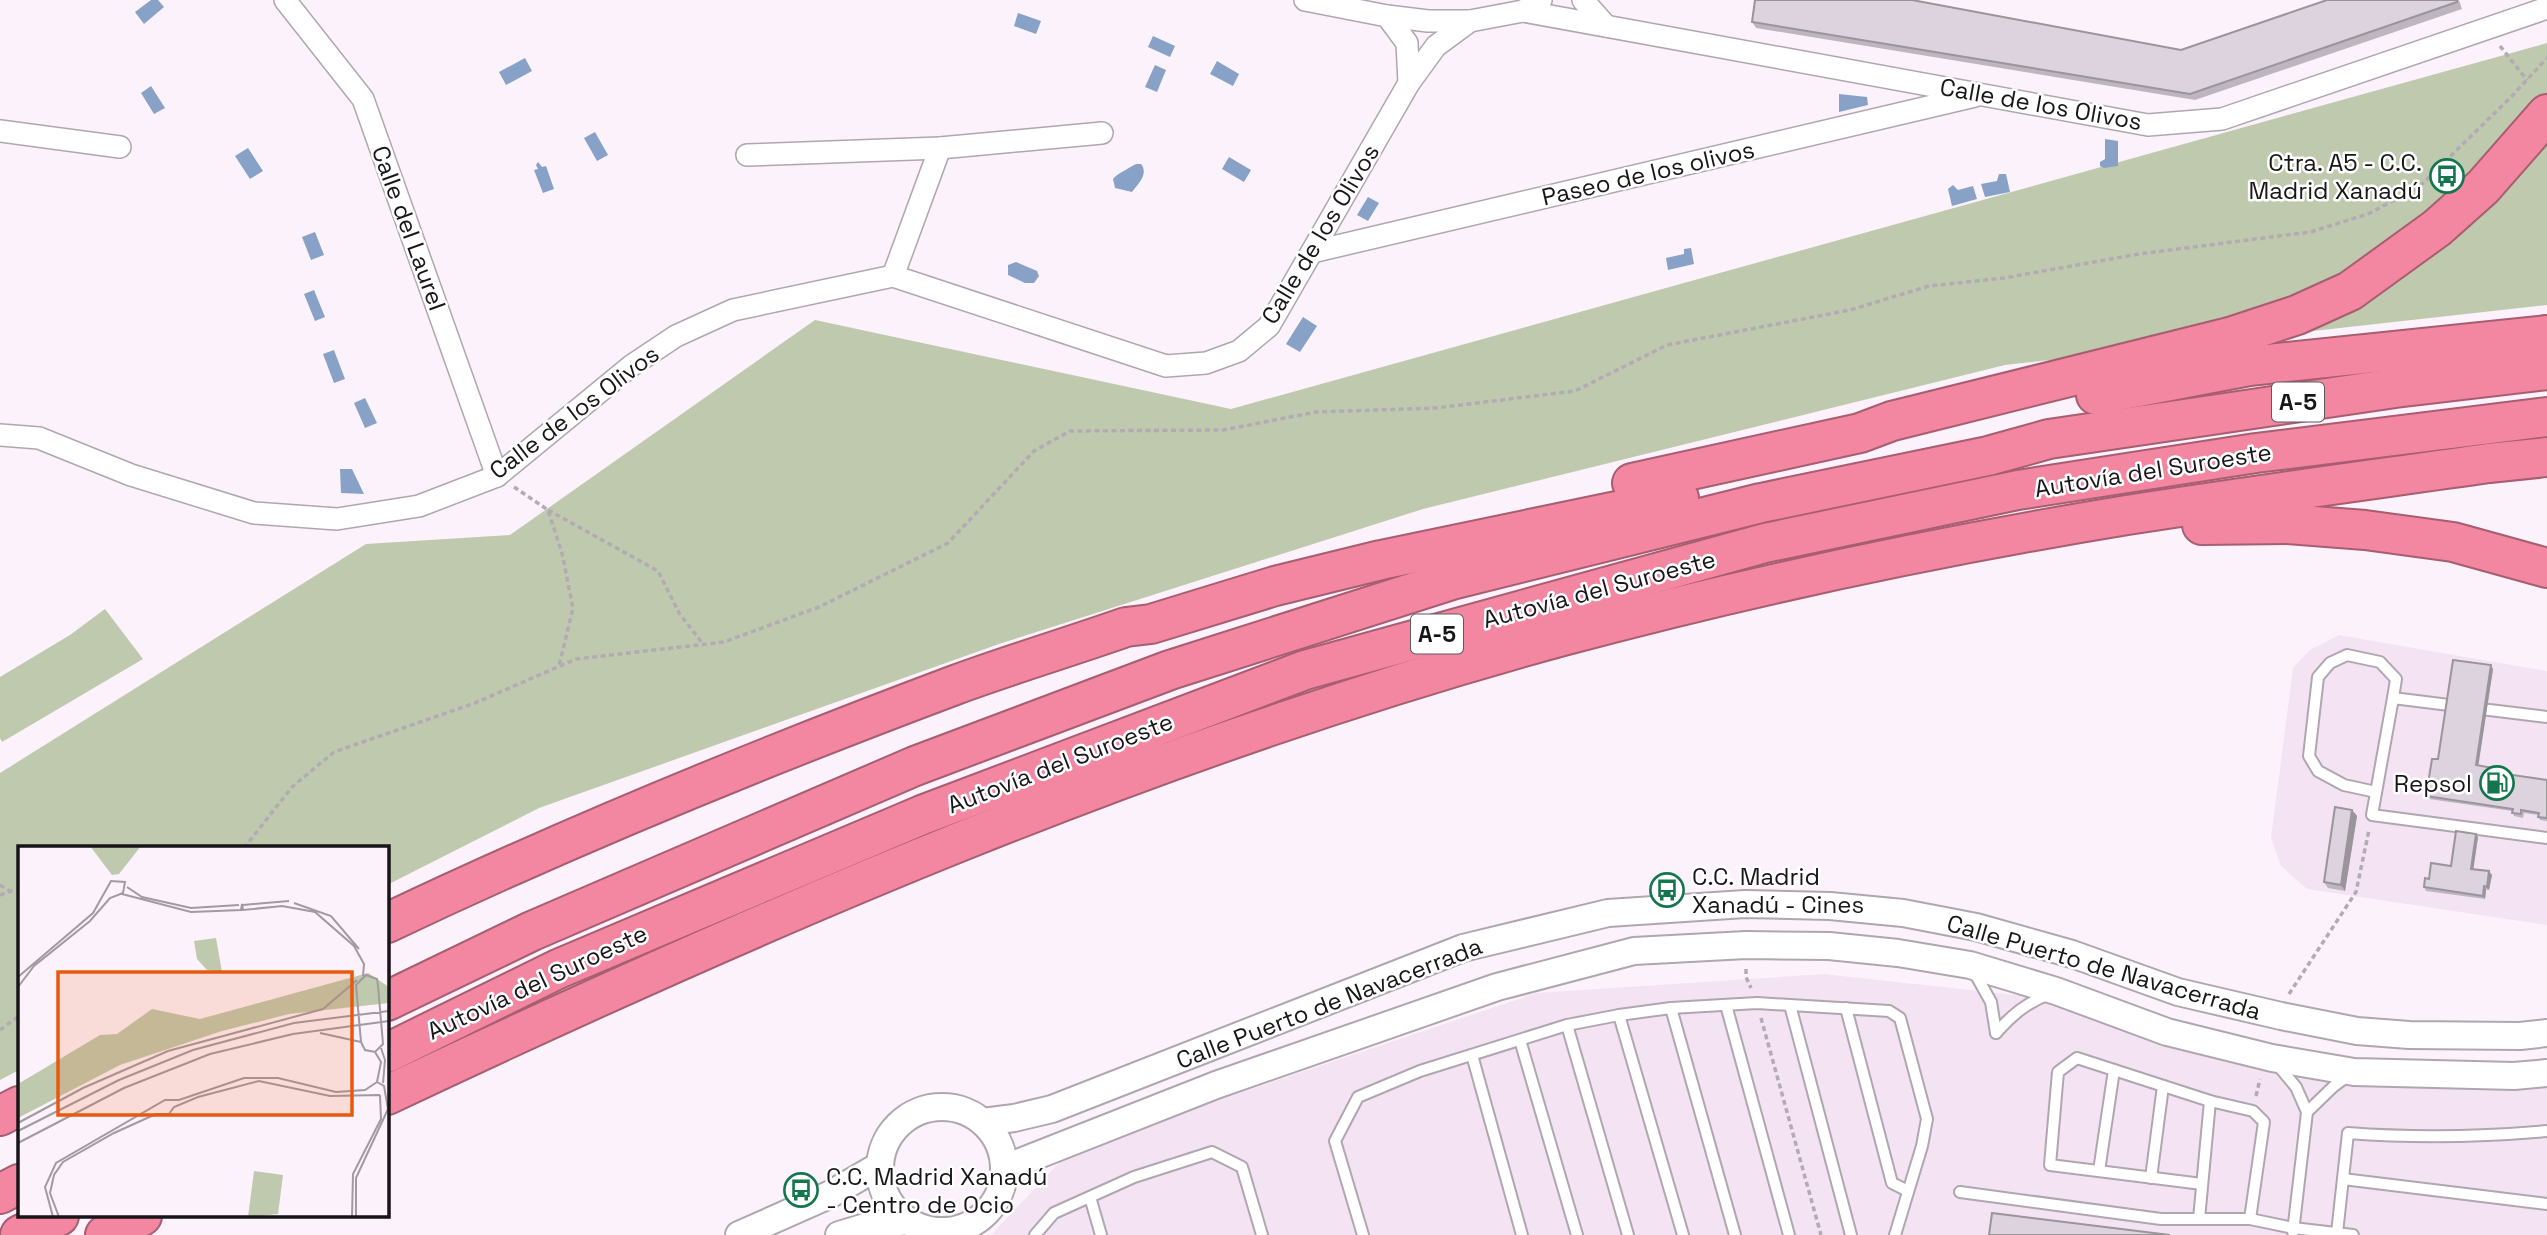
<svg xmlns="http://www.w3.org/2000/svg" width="2547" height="1235" font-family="'Space Grotesk',sans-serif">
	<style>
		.built { fill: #f4e4f3 }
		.green { fill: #bfc9ae }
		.water { fill: #87a1c7 }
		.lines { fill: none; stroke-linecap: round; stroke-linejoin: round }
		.service-casing { stroke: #b0a6b0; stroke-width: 14 }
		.minor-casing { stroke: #b0a6b0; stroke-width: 24 }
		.tertiary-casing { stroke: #b0a6b0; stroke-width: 30 }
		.motorway-casing { stroke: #a65e70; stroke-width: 42 }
		.path { stroke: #b3abb3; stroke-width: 3.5; stroke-dasharray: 5 3.5; stroke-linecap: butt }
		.service { stroke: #fff; stroke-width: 10 }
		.minor { stroke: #fff; stroke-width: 21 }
		.tertiary { stroke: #fff; stroke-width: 26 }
		.motorway { stroke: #f386a0; stroke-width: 38 }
		.wall { fill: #bdb5bf }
		.shaded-wall { fill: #9a949b }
		.building { fill: #dcd3de; stroke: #9a949b; stroke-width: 2 }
		.labels { text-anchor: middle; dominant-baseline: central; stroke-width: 5; stroke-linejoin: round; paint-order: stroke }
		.shield { fill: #fff; stroke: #5d5b5d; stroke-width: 2 }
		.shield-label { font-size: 23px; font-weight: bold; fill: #181518 }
		.street-label { font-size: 24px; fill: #181518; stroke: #fff }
		.poi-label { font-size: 24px; fill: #181518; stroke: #fff; text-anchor: end }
		.inset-road { fill: none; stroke: #a19aa1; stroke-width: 2 }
		.view { fill: #e8590c; fill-opacity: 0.15; stroke: #e8590c; stroke-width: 3.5 }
		.inset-edge { fill: none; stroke: #181518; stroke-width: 3.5 }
	</style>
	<rect width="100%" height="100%" fill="#fcf2fc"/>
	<!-- built -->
	<g class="built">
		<polygon points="2339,635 2547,671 2547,925 2307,889 2281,866 2271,838 2293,668 2310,650"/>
		<polygon points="1824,974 2053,999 2384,1081 2547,1085 2547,1235 991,1235 1071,1150 1536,993"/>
	</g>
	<!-- green -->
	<g class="green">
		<polygon points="2547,43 2547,305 2005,365 1423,509 999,644 539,808 387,885 387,848 19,848 19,1070 0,1080 0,773 366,544 510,535 815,320 1231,409"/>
		<polygon points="105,609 143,659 2,742 0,738 0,677 70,635"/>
	</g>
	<!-- water -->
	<g class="water">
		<polygon points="151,0 158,0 164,7 144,24 135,12"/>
		<polygon points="1018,13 1041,21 1036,34 1014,26"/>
		<polygon points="1153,36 1175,46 1170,57 1148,47"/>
		<polygon points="525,58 532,71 506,85 499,72"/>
		<polygon points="1217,61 1239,74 1233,86 1210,74"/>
		<polygon points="1155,65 1166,70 1157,92 1145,87"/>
		<polygon points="151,86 165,108 154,114 141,93"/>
		<polygon points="1839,94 1867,97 1868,105 1839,112"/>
		<polygon points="595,132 608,155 597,161 584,138"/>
		<polygon points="2105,139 2118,141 2118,166 2104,168 2100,166 2100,162 2105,159"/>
		<polygon points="248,148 263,171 250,179 235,156"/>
		<polygon points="1229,157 1251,170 1244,182 1222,169"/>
		<polygon points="538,162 542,167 546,166 554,189 543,193 534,170 538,169 536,165"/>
		<path d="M1136 164H1141C1149 174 1138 184 1132 192L1115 188 1113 179C1117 174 1129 168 1136 164Z"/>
		<polygon points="1999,174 2006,174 2010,192 1985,197 1981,184 1997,181"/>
		<polygon points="1953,185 1958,190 1973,186 1977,199 1952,206 1948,189"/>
		<polygon points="1368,197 1379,203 1368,221 1357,215"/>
		<polygon points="315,232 324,255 311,260 302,237"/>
		<polygon points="1691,248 1694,264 1668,270 1666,258 1684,254 1684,249"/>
		<polygon points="1016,262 1037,271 1039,276 1034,283 1025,283 1008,275 1008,265"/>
		<polygon points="314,290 325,317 315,321 304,294"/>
		<polygon points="1303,317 1317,326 1300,352 1286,344"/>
		<polygon points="334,350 345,379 334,383 323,354"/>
		<polygon points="365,398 377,423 365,428 354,403"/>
		<polygon points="340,469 352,469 364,494 341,493"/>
	</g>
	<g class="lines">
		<!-- service casing -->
		<g class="service-casing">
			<g id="service">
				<polyline points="2457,706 2393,698 2372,815 2547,838"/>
				<polyline points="2473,708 2547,717"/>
				<polyline points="2376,792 2344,785 2318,771 2309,756 2318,677 2330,663 2347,655 2380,662 2396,679 2393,698"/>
				<polyline points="1973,970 1991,1002 1996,1033"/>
				<polyline points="1726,1005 1789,1235"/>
				<polyline points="1790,1005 1851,1235"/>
				<polyline points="1671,1008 1735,1235"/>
				<polyline points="1846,1008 1892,1183 1908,1191"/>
				<polyline points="1619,1015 1683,1235"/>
				<polyline points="1567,1025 1628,1235"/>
				<path d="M1996 1033C2012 1015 2027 1002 2050 994"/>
				<polyline points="1520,1040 1577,1235"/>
				<polyline points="1472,1055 1522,1235"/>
				<polyline points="2276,1063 2296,1087 2307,1112 2293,1232"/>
				<polyline points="2307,1112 2334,1086 2349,1075"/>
				<polyline points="2099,1171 2114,1070"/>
				<polyline points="2151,1178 2163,1086"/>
				<polyline points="2343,1179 2547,1204"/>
				<polyline points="2202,1184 2050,1165 2058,1072 2077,1058 2210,1101 2253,1111 2264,1122 2250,1219"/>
				<polyline points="1960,1192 2161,1219 2250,1219 2293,1228 2353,1235"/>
				<polyline points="1090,1197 1101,1235"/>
				<polyline points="2199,1219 2210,1101"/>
				<path d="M2337 1233 2348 1133C2414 1138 2480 1137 2547 1131"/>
				<polyline points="1035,1235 1054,1213 1134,1177 1212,1152 1242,1167 1262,1235"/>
				<polyline points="1363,1235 1335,1141 1358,1097 1420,1071 1567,1025 1619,1015 1671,1008 1757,1003 1889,1011 1900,1018 1927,1119 1922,1146 1895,1235"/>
			</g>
		</g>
		<!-- minor casing -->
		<g class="minor-casing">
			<g id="minor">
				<polyline points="285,0 363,99 497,476"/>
				<polyline points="1305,0 1387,16 1407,43 1409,83"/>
				<polyline points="1583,0 1606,26"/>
				<polyline points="1523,11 2148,125 2222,119 2547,8"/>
				<polyline points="1387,16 1428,21 1470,21"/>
				<polyline points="0,131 120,147"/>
				<polyline points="747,155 940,148 1102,133"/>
				<polyline points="1312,252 1975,96"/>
				<polyline points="893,276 940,148"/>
				<polyline points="0,435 39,438 131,475 254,513 337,519 419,506 497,476 631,366 676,336 733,310 893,276 1166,366 1206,363 1239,351 1269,326 1409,83 1436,46 1470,21 1523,11 1541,0"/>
			</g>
		</g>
		<!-- tertiary casing -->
		<g class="tertiary-casing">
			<g id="tertiary">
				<circle cx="942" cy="1169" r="62"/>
				<polyline points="983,1122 1014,1118 1052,1109 1463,948 1608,913 1745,904 1830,906 1903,913 1976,927 2072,954 2178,992 2281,1016 2357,1031 2409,1035 2520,1036 2547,1033"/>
				<polyline points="1005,1168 1216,1085 1497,987 1634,951 1746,945 1829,946 1898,953 1970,965 2056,991 2167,1032 2272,1058 2354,1072 2514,1076 2547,1073"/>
				<polyline points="739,1235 829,1195 879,1166"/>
				<polyline points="839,1235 872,1225 908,1221"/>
			</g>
		</g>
		<!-- motorway casing -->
		<g class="motorway-casing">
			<g id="motorway">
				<polyline points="2096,395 2249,366 2547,335"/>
				<polyline points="1632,483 1860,433 1892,421 2230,337 2297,315 2350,291 2437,228 2483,187 2547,114"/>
				<polyline points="2202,525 2288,524 2365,530 2453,542 2547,568"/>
				<path d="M387 923C572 835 763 757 955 685 1012 664 1069 647 1126 627L1151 624 1275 586 1381 560 1679 498"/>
				<polyline points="387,1001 532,931 915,766 1170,670 1455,579 1761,503 1988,456 2049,439 2395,388 2547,370"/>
				<polyline points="387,1053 558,969 922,815 1305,670 1765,543 2018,490 2256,453 2547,417"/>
				<path d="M387 1095C766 916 1158 746 1563 636 1749 586 1938 546 2127 515 2248 496 2369 480 2489 463L2547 457"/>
				<polyline points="0,1116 19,1106"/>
				<polyline points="0,1194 19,1184"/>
				<polyline points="20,1235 59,1216"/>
				<polyline points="105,1235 142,1216"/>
			</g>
		</g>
		<!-- path -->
		<g class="path">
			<polyline points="2500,46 2527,80"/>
			<polyline points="514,487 548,510 562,553 573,608 559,666"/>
			<polyline points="548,510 658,571 679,613 703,644"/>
			<polyline points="244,848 292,787 334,752 475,703 576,659 724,642 819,607 948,543 1034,451 1070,431 1223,430 1316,412 1436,408 1575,391 1667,345 1850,310 1929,286 2004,278 2139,254 2310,232 2368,214 2419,187 2511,97 2547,58"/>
			<polyline points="0,885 13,893"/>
			<polyline points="0,895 19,888"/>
			<polyline points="1746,969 1746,977 1751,988"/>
			<polyline points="2289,994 2356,892 2369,830"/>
			<polyline points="1761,1018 1821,1235"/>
			<polyline points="0,1030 19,1016"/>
			<polyline points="2256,1096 2260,1079"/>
		</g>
		<!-- service -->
		<use href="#service" class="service"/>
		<!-- minor -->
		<use href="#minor" class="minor"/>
		<!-- tertiary -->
		<use href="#tertiary" class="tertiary"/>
		<!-- motorway -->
		<use href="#motorway" class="motorway"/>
	</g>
	<!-- wall -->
	<g class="wall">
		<polygon points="2459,0 2462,9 2195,100 1756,28 1752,22 2181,50"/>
		<polygon points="2493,669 2478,765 2493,768 2495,772 2547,780 2547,821 2540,820 2538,815 2524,813 2523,818 2514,816 2512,811 2429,799 2426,796 2438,759"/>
		<polygon points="2352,810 2357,816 2345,891 2328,888 2324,882"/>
		<polygon points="2478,837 2473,869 2492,875 2489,890 2486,890 2485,899 2426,891 2424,887 2451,866"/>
	</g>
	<!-- shaded-wall -->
	<g class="shaded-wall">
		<polygon points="2491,665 2493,669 2478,768 2476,765"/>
		<polygon points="2352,810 2357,816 2345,891 2341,885"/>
		<polygon points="2476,834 2478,837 2473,872 2471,869"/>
		<polygon points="2489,871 2492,875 2489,890 2487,887"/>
		<polygon points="2484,886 2486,890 2485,899 2483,896"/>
	</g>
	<!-- building -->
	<g class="building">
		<polygon points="1755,0 1912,0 2181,50 2327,0 2457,0 2457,2 2190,94 1752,22"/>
		<polygon points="2453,660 2491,665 2476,765 2493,768 2492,772 2547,780 2547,818 2538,817 2539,813 2521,810 2521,814 2512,813 2513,809 2426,796 2432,759 2438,759"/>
		<polygon points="2335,807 2352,810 2341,885 2324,882"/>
		<polygon points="2456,831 2476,834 2471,869 2489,871 2487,887 2484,886 2483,896 2424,887 2425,878 2429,879 2431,863 2451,866"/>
		<polygon points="1992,1213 2170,1235 1989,1235"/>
	</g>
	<!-- icons -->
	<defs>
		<g id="bus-ring" transform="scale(1.75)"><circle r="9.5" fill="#fff" stroke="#14764d" stroke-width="1.5"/><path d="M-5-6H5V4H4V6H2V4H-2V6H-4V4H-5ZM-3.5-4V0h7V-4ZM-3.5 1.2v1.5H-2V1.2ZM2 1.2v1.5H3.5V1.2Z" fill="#14764d"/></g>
		<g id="fuel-ring" transform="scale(1.75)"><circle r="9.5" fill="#fff" stroke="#14764d" stroke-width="1.5"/><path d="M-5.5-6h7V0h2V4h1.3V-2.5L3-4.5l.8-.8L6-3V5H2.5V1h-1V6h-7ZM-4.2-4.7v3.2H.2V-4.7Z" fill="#14764d"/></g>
	</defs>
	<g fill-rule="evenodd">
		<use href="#bus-ring" x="2447" y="176"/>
		<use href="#fuel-ring" x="2497" y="783"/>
		<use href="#bus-ring" x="1667" y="890"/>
		<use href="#bus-ring" x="801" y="1190"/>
	</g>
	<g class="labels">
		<!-- shield labels -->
		<g class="shield">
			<rect x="2272" y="382.5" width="52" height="39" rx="5"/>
			<rect x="1411" y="614.5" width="52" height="39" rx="5"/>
		</g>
		<g class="shield-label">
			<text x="2298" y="402">A-5</text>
			<text x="1437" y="634">A-5</text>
		</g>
		<!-- street labels -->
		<g class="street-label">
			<text transform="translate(2041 104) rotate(10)">Calle de los Olivos</text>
			<text transform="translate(1648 173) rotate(-13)">Paseo de los olivos</text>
			<text transform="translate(409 228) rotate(70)">Calle del Laurel</text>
			<text transform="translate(1320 234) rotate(-59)">Calle de los Olivos</text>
			<text transform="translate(574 412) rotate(-37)">Calle de los Olivos</text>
			<text transform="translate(2153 470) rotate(-9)">Autovía del Suroeste</text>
			<text transform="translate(1599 589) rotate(-15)">Autovía del Suroeste</text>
			<text transform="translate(1060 763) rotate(-21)">Autovía del Suroeste</text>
			<text transform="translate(2104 967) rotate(16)">Calle Puerto de Navacerrada</text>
			<text transform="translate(537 982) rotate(-25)">Autovía del Suroeste</text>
			<text transform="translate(1329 1003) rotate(-21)">Calle Puerto de Navacerrada</text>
		</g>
		<!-- poi labels -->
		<g class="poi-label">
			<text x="2422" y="162">Ctra. A5 - C.C.<tspan x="2422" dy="28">Madrid Xanadú</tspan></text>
			<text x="2472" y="783">Repsol</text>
			<text x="1692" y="876" text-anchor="start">C.C. Madrid<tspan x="1692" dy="28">Xanadú - Cines</tspan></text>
			<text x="826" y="1176" text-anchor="start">C.C. Madrid Xanadú<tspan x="826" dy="28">- Centro de Ocio</tspan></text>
		</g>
	</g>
	<!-- overview -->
	<g transform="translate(18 846)">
		<rect width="371" height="371" fill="#fcf2fc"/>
		<path d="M72 0H123L101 28 94 29ZM198 92 204 126 189 124 179 113 176 95ZM350 127 371 141V157L271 168 204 185 102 219 0 272V238L82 189 99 188 134 163 182 173ZM236 325 265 329 260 368 230 371Z" fill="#bfc9ae"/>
		<path class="inset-road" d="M109 41 124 51 173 62 221 59M104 48 173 66 223 64 224 58 225 64 264 60 297 66 336 100 346 118 345 130M276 57 313 70 341 103M225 59 271 55M348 129 359 133 360 140 365 198 357 206 347 204 343 196 338 139ZM0 131 75 67 93 35 107 36 105 47 92 52 72 75 16 120 0 141M302 187 343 196M363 202 367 214 365 237M357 206 363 216 359 236M0 277 65 242 150 205 305 163 339 134M0 285 101 234 175 204 276 177 371 165M0 297 106 242 192 208 275 188 371 175M35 371 27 341 38 317 147 254H161L226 232H260L318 246 347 244 359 236M41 371 32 347 36 329 45 316 96 287 138 268H151L156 261 180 251 241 235 312 250 362 249M334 371 335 328 363 273 362 249M338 371V332L370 263 366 240 359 236"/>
		<path class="view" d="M40 126H334V269H40Z"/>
		<rect width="371" height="371" class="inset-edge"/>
	</g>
</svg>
